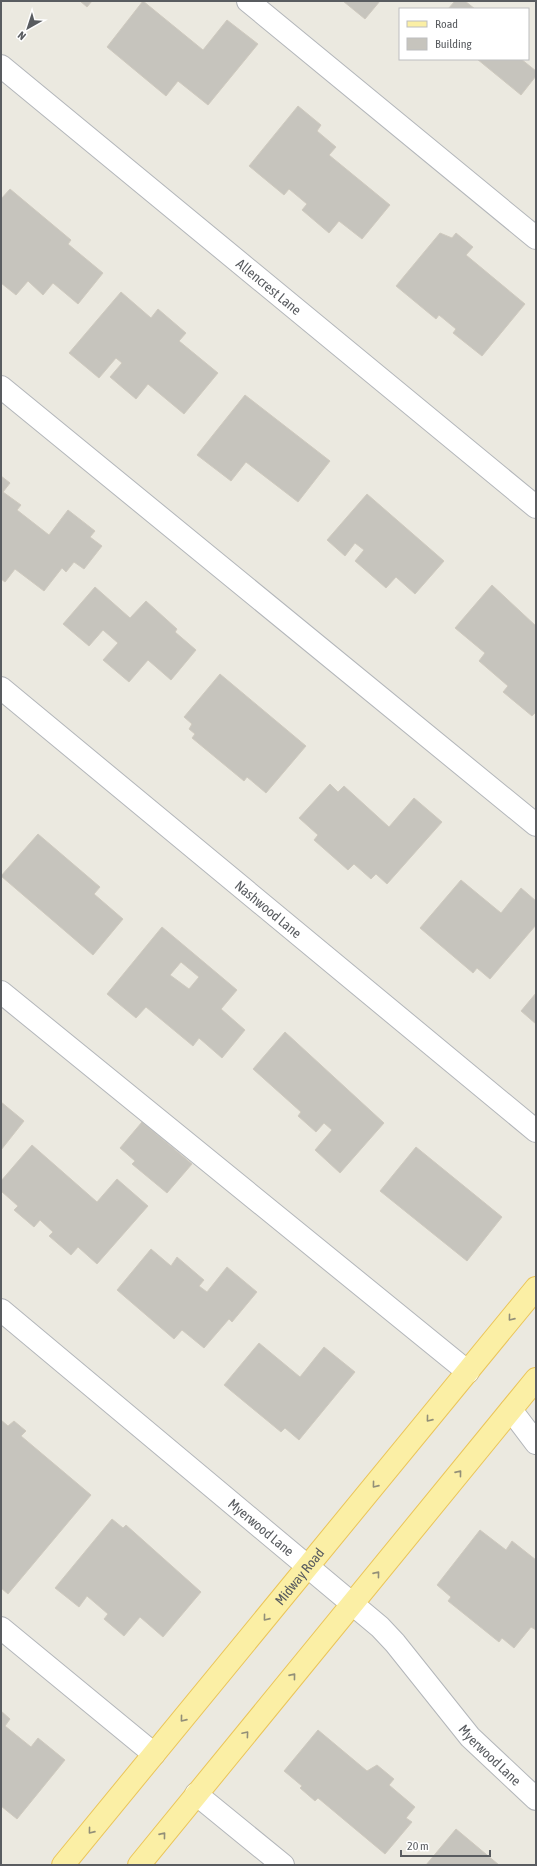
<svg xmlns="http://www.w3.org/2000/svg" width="537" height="1866" font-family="'Asap Condensed',sans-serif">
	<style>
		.building { fill: #c6c4bd; stroke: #cfcabf; fill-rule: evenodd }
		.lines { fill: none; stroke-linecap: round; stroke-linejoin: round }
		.minor-casing { stroke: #b3b6ba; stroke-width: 24 }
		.major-casing { stroke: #ebc559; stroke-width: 24 }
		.minor { stroke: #fff; stroke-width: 22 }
		.major { stroke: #fbefa5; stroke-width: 22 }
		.oneway { stroke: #928f78 }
		.labels { text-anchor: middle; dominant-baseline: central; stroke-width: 4; stroke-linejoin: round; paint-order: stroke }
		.street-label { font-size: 14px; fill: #595c60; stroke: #fff }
	</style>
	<rect width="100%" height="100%" fill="#ebe9e0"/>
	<!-- building -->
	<g class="building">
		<polygon points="80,1 92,1 87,7"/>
		<polygon points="143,1 203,50 227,20 258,44 208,105 178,81 166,96 107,47"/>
		<polygon points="343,1 380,1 365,19"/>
		<polygon points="455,1 465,1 475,9 448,9"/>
		<polygon points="477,59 521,59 536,71 536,76 521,95"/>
		<polygon points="298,106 321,125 317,131 336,147 329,155 390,205 362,239 339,221 329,233 302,210 307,204 289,189 284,195 249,166"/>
		<polygon points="10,189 71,240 68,244 103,273 78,304 53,283 43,295 28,281 16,295 1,283 1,199"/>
		<polygon points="440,233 452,238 456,233 473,247 466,255 525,304 482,356 453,333 456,329 439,315 436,319 396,286"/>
		<polygon points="121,292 151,318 158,309 186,333 179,341 218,373 184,414 148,384 136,399 110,377 122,363 116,358 99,378 69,353"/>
		<polygon points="245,395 330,461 298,502 246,462 231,481 197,455"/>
		<polygon points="1,476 10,483 3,492 21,505 17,510 49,535 68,510 95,531 90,537 102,546 84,569 74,562 66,572 62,568 44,591 15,569 5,582 1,579"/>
		<polygon points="367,494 444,561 415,594 396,577 386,588 355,561 364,550 355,543 345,556 327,540"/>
		<polygon points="492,585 536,626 536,712 532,716 503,692 508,686 479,661 485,653 455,628"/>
		<polygon points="95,587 130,618 146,601 177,629 175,632 196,650 171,680 148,660 129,682 103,660 118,643 103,630 89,646 63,624"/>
		<polygon points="220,674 306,746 266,793 247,777 244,781 192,738 195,734 189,729 192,724 184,717"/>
		<polygon points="330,784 338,792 344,786 389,827 414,798 442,822 387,884 376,874 371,879 354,864 348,870 314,840 318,835 299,818"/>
		<polygon points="38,834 100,887 94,894 123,919 93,955 1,876"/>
		<polygon points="461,880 501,913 521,888 536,901 536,925 490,979 477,968 473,973 420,928"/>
		<path d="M162 927 237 990 221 1009 245 1030 222 1058 199 1038 193 1046 146 1007 136 1018 107 994ZM181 962 199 977 189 989 170 975Z"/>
		<polygon points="536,993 536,1024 521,1011"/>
		<polygon points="285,1032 384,1123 340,1173 315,1150 332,1130 324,1123 316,1132 298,1116 301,1112 253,1069"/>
		<polygon points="1,1102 24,1121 1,1150"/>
		<polygon points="142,1122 192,1164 167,1193 132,1164 135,1161 120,1148"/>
		<polygon points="32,1145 97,1202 117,1179 148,1206 97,1264 78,1247 71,1255 49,1236 53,1232 40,1220 34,1227 14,1210 18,1206 1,1191 1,1181"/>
		<polygon points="416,1147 502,1217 467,1261 380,1191"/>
		<polygon points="151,1249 171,1266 177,1257 204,1280 199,1286 207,1292 227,1267 257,1292 232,1322 229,1319 204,1348 182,1330 174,1339 117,1290"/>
		<polygon points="259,1343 300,1377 324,1347 355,1372 299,1440 285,1428 281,1432 224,1385"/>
		<polygon points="1,1420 8,1426 14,1421 26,1431 21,1436 91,1495 8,1594 1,1588"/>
		<polygon points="112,1519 123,1528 126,1525 201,1592 163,1637 140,1617 124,1636 104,1619 108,1614 87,1596 79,1607 55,1588"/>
		<polygon points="480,1530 506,1550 512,1541 536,1560 536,1630 531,1627 514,1648 502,1638 499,1642 448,1601 451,1597 437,1585"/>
		<polygon points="1,1711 10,1719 5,1726 31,1747 38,1738 65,1760 17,1819 1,1806"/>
		<polygon points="318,1730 367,1771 377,1765 394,1779 389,1785 415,1807 406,1818 412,1822 385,1854 318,1798 315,1801 300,1788 302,1786 284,1771"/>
		<polygon points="456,1829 499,1865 426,1865"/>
	</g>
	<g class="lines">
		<!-- minor casing -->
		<g class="minor-casing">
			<g id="minor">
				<polyline points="248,1 536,238"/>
				<path id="s1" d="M1 66 536 507"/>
				<polyline points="1,387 536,825"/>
				<path id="s2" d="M1 688 536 1131"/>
				<polyline points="1,992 468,1372"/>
				<path id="s3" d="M1 1310 380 1627 395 1643 470 1737 536 1799"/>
				<polyline points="511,1410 536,1443"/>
				<polyline points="1,1628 154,1754"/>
				<polyline points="196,1794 283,1865"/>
			</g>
		</g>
		<!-- major casing -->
		<g class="major-casing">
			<g id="major">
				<path id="s4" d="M63 1865 536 1288"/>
				<polyline points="139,1865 536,1379"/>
			</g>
		</g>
		<!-- minor -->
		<use href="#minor" class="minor"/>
		<!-- major -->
		<use href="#major" class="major"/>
	</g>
	<!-- one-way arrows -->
	<defs><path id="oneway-chevron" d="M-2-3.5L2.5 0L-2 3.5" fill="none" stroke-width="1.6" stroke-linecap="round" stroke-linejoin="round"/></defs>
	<g class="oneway">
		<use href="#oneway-chevron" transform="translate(511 1318) rotate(129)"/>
		<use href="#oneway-chevron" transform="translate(429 1419) rotate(129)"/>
		<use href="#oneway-chevron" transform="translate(459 1473) rotate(-51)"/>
		<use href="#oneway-chevron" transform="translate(375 1485) rotate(129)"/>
		<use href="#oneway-chevron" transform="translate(377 1574) rotate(-51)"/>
		<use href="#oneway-chevron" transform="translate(266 1618) rotate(129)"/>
		<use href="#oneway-chevron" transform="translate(293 1676) rotate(-51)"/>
		<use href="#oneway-chevron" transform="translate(183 1719) rotate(129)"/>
		<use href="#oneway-chevron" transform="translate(246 1734) rotate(-50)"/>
		<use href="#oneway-chevron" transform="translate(91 1831) rotate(129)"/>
		<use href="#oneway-chevron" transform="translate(163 1835) rotate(-51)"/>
	</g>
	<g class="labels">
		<!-- street labels -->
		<g class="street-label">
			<text stroke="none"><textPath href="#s1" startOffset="347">Allencrest Lane</textPath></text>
			<text stroke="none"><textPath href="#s2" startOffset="347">Nashwood Lane</textPath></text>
			<text stroke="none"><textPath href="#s3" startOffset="339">Myerwood Lane</textPath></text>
			<text stroke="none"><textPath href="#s4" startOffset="373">Midway Road</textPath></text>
			<text stroke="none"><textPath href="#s3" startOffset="663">Myerwood Lane</textPath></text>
		</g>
	</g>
	<!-- border -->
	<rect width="537" height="1866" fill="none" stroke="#595c60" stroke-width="4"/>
	<!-- legend -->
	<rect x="399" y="8" width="130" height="52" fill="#ffffff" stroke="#bdbebf"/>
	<rect x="407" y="21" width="20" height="6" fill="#fbefa5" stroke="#bdbebf"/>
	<text x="435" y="28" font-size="12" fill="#595c60">Road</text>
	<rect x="407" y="38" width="20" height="12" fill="#c6c4bd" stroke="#bdbebf"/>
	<text x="435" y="48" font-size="12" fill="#595c60">Building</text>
	<!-- north arrow -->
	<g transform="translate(28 28) rotate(219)" stroke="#ffffff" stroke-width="3" paint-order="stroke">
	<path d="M0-3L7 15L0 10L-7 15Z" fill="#595c60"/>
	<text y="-6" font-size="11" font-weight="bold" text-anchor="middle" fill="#595c60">N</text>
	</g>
	<!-- scale -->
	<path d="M401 1850v6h89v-6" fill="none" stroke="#595c60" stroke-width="2"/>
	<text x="407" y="1850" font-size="12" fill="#595c60" stroke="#ffffff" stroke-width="3" paint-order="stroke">20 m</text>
</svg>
